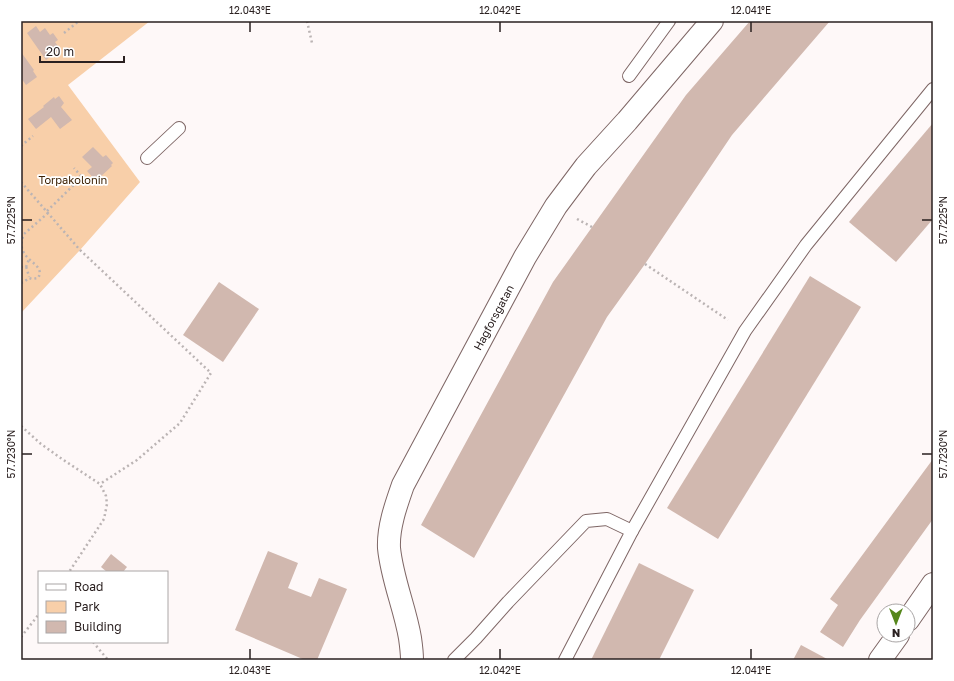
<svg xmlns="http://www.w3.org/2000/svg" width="954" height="681" font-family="'Golos Text',sans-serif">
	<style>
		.green { fill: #f8cfa9 }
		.building { fill: #d1b8af }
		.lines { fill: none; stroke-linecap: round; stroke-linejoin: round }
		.lane-casing { stroke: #7e6665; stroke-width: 14 }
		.street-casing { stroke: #7e6665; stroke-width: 24 }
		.path { stroke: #bbb4b4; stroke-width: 2.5; stroke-dasharray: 2 3; stroke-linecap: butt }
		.lane { stroke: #fff; stroke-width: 12 }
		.street { stroke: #fff; stroke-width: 22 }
		.ticks { fill: none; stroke: #2a2020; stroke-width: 1.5 }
		.labels { text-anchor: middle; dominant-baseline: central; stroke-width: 3.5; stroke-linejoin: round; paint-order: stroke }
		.park-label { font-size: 11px; fill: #3e2305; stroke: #fff }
		.street-label { font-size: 11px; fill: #2a2020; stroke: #fff }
		.neatline { fill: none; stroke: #2a2020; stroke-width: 1.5 }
		.ticks-label { font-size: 10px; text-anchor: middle; fill: #2a2020 }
	</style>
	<rect width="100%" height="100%" fill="#fef8f8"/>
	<!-- green -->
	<polygon class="green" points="21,21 150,21 68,85 140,182 80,250 21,313"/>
	<!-- building -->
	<g class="building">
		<polygon points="750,21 830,21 732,135 645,264 607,317 474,558 421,525 553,282 686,95"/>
		<polygon points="36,26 40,32 45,28 50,35 53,33 58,40 55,42 60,49 46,60 27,33"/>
		<polygon points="21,52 34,70 33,71 37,77 26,85 21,78"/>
		<polygon points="59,96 64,103 61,107 72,120 60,129 51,117 36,129 28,119 44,107 43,106 54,97 55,99"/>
		<polygon points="933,123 933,219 896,262 849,222"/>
		<polygon points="93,147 103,157 106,155 113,163 111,165 112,166 96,181 87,171 92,167 82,157"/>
		<polygon points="810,276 861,307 718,539 667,508"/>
		<polygon points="219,282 259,309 223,362 183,335"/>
		<polygon points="933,459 933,519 860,620 843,647 820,632 838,605 830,599"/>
		<polygon points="268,551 298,563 288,588 311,597 319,578 347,589 317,660 305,660 235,630"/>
		<polygon points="111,554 127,567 123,572 107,572 101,567"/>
		<polygon points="639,563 694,590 659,660 591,660"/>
		<polygon points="801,645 829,660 793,660"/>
	</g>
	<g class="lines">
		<!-- lane casing -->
		<g class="lane-casing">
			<g id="lane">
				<polyline points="629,76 669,21"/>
				<polyline points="147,158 179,128"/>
				<polyline points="632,531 745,331 806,245 933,89"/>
				<polyline points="454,660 476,638 508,602 586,521 607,519 632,531 565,660"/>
			</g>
		</g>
		<!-- street casing -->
		<g class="street-casing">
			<g id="street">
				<polyline points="908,620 933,584"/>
				<path id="s1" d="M412 660C412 653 411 645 410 638 405 608 392 579 389 548 388 527 396 505 403 485L525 257 556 206 586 166 627 121 712 21"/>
				<polyline points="880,660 898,635"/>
			</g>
		</g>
		<!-- path -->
		<g class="path">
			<polyline points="307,21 312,43"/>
			<polyline points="64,33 79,21"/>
			<polyline points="21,146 33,136"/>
			<polyline points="21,182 80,250 211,373 180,423 137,460 100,484"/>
			<polyline points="47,211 82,177 74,168"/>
			<polyline points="577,219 592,227"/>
			<polyline points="645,264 728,320"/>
			<polyline points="21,267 26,267 27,269 29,277"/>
			<polyline points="26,267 29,259"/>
			<path d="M21 283 25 281 29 278 32 279 38 278C48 262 12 261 24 234L48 213"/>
			<polyline points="21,426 41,444 62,459 100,484 106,496 107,504 104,519 69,572"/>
			<polyline points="21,637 39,614"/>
			<polyline points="93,642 108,660"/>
		</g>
		<!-- lane -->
		<use href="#lane" class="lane"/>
		<!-- street -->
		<use href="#street" class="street"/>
	</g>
	<!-- ticks -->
	<path class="ticks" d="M250 22V32M500 22V32M751 22V32M22 220H32M922 220H932M22 454H32M922 454H932M250 649V659M500 649V659M751 649V659"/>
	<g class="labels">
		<!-- park labels -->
		<g class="park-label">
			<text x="73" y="179">Torpakolonin</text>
		</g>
		<!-- street labels -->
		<g class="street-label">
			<text stroke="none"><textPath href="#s1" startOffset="370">Hagforsgatan</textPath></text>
		</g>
	</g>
	<!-- border -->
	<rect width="954" height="681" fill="none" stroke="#ffffff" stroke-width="44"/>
	<!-- legend -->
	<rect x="38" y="571" width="130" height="72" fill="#ffffff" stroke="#aaa6a6"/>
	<rect x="46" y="584" width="20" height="6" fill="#ffffff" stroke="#aaa6a6"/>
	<text x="74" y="591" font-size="12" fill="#2a2020">Road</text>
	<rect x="46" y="601" width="20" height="12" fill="#f8cfa9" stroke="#aaa6a6"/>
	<text x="74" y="611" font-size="12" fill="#2a2020">Park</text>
	<rect x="46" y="621" width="20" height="12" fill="#d1b8af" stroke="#aaa6a6"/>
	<text x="74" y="631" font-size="12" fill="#2a2020">Building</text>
	<!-- north arrow -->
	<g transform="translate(896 623) rotate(180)"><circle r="19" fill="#ffffff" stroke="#aaa6a6"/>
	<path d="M0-3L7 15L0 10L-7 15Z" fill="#56871c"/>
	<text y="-6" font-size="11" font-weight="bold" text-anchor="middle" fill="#2a2020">N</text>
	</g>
	<!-- scale -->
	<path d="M40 56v6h84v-6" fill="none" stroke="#2a2020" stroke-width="2"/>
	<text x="46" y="56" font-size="12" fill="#2a2020" stroke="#ffffff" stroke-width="3" paint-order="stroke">20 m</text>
	<rect x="22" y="22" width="910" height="637" class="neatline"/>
	<g class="ticks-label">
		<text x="250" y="14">12.043°E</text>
		<text x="500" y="14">12.042°E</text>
		<text x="751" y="14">12.041°E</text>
		<text transform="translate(943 220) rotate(-90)" y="4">57.7225°N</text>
		<text transform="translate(11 220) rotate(-90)" y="4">57.7225°N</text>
		<text transform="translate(943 454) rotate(-90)" y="4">57.7230°N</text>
		<text transform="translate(11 454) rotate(-90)" y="4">57.7230°N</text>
		<text x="250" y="674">12.043°E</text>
		<text x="500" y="674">12.042°E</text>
		<text x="751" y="674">12.041°E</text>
	</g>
</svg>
